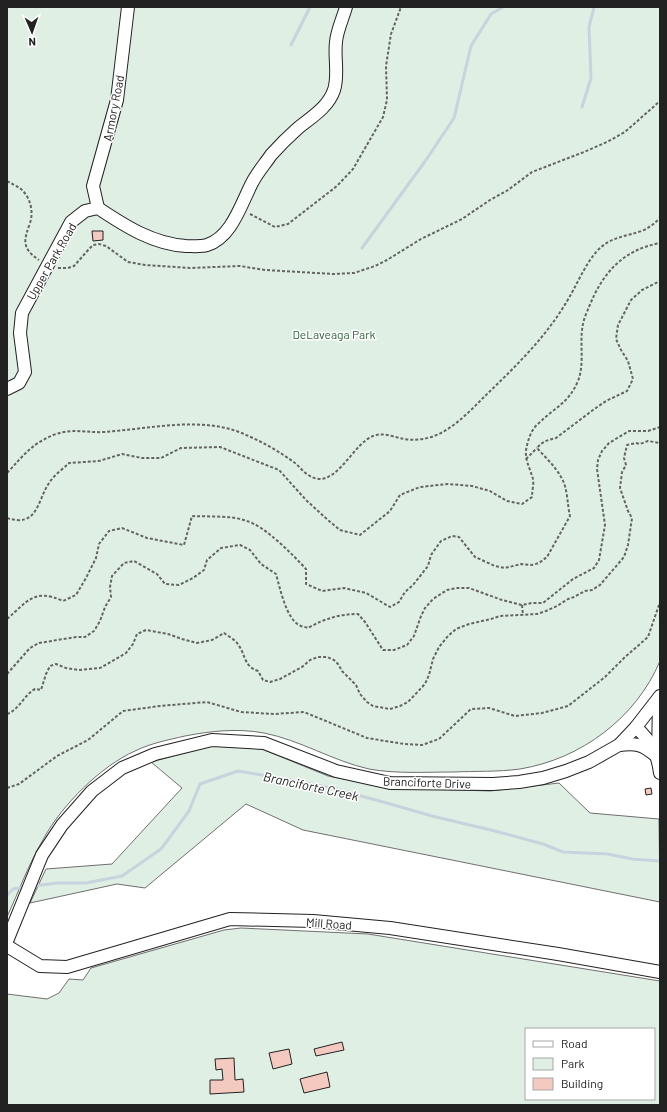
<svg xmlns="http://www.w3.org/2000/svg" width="667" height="1112" font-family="Barlow,sans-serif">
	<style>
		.green { fill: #e0efe3; stroke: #6f6f6f; fill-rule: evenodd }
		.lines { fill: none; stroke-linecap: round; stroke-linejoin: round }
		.stream { stroke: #c7d3dd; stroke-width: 3 }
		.building { fill: #f3c9c0; stroke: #222 }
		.minor-casing { stroke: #222; stroke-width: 14 }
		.path { stroke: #646464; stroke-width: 2; stroke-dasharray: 3 2; stroke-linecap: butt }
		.minor { stroke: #fff; stroke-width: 12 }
		.labels { text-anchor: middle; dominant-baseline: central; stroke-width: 3; stroke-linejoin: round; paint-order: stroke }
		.street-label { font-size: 12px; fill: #222; stroke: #fff }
		.park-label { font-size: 12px; fill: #2f5e38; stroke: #fff }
		.water-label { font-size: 13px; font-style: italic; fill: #222; stroke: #fff }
	</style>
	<rect width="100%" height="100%" fill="#fff"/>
	<!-- green -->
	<g class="green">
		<path d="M7 7H660V661C636 718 581 759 520 769 498 772 475 771 453 772 425 772 397 774 369 769 333 761 300 740 264 733 237 728 211 731 185 736 168 740 151 743 135 751 101 766 62 805 44 838 29 863 19 891 7 917Z"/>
		<polygon points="214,745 262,749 328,776 391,788 490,791 559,783 590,813 659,819 660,902 303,830 246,804 145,888 117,884 30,903 46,869 112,864 182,788 151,762"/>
		<path d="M241 928 368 934 660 981V1105H7V994L47 999 59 993 69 979 83 980 91 968 224 930ZM526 1029H654V1099H526Z"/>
	</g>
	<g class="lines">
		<!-- stream -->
		<g class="stream">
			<polyline points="291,45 310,7"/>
			<polyline points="582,107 591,78 589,27 594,7"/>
			<polyline points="362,248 426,160 454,118 471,46 491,14 503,7"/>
			<polyline points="34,886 57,883 86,883 122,876 161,849 189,811 200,784 238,771 274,777 332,788 394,805 432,816 495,831 543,844 563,852 608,854 632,859 660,861"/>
			<polyline points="7,895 13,889 26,887"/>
		</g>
	</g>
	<!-- building -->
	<g class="building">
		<polygon points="92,231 103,231 103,240 93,241"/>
		<polygon points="651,788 652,794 646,795 645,789"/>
		<polygon points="342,1042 344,1050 316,1056 314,1049"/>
		<polygon points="289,1049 292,1064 273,1069 269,1053"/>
		<polygon points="234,1058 235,1080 243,1079 244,1092 210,1094 210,1080 223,1080 222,1069 216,1070 215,1059"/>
		<polygon points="327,1072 330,1087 304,1093 300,1079"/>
	</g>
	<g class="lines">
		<!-- minor casing -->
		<g class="minor-casing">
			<g id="minor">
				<polyline points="98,208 93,186 117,100 128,7"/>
				<path d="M7 389 19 383 25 372 20 333 22 313 71 222 85 211 98 208C125 226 153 244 186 246 193 246 200 247 207 245 232 237 241 204 252 183 257 173 265 164 271 155 279 146 288 137 297 129 310 118 328 108 334 90 339 75 334 58 336 42 337 30 343 18 346 7"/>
				<path d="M636 727C652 743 657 751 660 773"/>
				<path d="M619 745C636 743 642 744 655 755"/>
				<polyline points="658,757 659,698"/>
				<polyline points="7,941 42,855 62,825 92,791 122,768 155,754 212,740 264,743 336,771 390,783 493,784 519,782 543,778 566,771 589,762 619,745 636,727 660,696"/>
				<polyline points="7,946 40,966 67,967 230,919 313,921 390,928 558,954 660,972"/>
			</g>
		</g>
		<!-- path -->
		<g class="path">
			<path d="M7 181C12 184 17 186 21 189 30 197 34 211 30 223 24 240 21 248 39 260"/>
			<polyline points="250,214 275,227 288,224 337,186 353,169 383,117 387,100 386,66 391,34 401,7"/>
			<polyline points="58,268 68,268 74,266 89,249 93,245 99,244 106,246 128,262 145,265 190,268 240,266 265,270 334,274 354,273 375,266 387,260 421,239 462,219 490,200 508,190 532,172 584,152 607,142 625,132 660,101"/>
			<polyline points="526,459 537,448"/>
			<path d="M7 473C24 455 32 443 56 434 74 428 86 433 104 432 149 429 204 415 246 435 263 442 280 452 295 463 300 467 304 473 310 476 313 478 317 479 321 479 341 477 355 443 373 436 383 432 394 437 404 439 416 441 428 439 439 434 457 425 471 410 485 396 513 369 544 339 564 306 576 288 583 267 597 251 611 236 626 237 644 230 650 227 655 223 660 218"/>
			<path d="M7 518C38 528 37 501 49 483 54 475 63 469 69 463L99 461 122 454 142 458H161L181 448 220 447 279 470 306 500 329 521 340 530 360 535 390 511 400 495 420 487 448 484 472 486 490 491 507 501 522 504 532 497C532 491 534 484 533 479 530 468 525 461 526 450 528 440 531 429 539 423 555 407 568 404 578 381 585 363 579 342 583 324 584 318 587 312 589 307 603 272 623 250 660 243"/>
			<polyline points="522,605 523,615"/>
			<path d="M7 619C28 601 34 588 63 601L76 595 86 578 96 558 99 544 109 531 122 528 147 538 184 545 192 516C210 517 230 515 247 521 266 527 292 554 306 569V584L322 591 344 588 366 593 390 607 399 602 405 592 413 585 428 566 431 555 441 541 452 536 459 537 475 557 495 566 505 568 521 564 532 565 539 563 547 557 570 516C567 504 568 488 561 477 555 466 545 457 537 448 543 441 548 440 556 438L593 410 606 401 627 391 633 379 628 361 621 350 616 339 618 325 631 300 642 290 660 281"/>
			<path d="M7 674 30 648 39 643 76 637H85L94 631 100 621 105 607 111 597 110 587 112 576 124 563 134 561 157 574 165 584 179 585 193 578 204 570 207 560 221 548 240 545 250 550 261 564 276 574C280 588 286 618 299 625 302 627 306 627 308 628 324 619 339 614 358 614L365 622 383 650H394L407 645 414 636 421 616 425 608 433 599 447 590 457 588H469L502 600 522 605 532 603H543L573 579 594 568 599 560 605 525 597 469 598 460 602 451 609 443 629 431H648L660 427"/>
			<path d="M7 714C19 710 24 695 35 689L41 690 46 674 50 666 56 664 66 668 79 670 100 668 126 653 133 644 137 634 146 630 168 634 182 639 197 643 212 640 224 633C228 636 234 639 237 643 246 654 243 666 258 671L263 680 270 682 280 679 302 667 310 660 318 657H327L334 660 338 664 342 671 356 685 360 694 367 702 373 706 390 709 400 706 408 702 425 684 429 675 433 659 439 647 448 636 456 629 469 624 491 619 500 616 537 614 546 611 557 606 568 599 574 597 585 591 592 590 600 585 624 557 628 545 632 518 628 511 620 488 622 472 626 465 624 458 627 445 636 443 640 444 648 441 660 443"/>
			<polyline points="7,788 19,784 57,756 88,740 123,711 160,706 207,702 241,712 274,714 304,712 367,738 404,744 422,745 439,739 471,709 489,708 515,716 542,713 568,706 605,677 625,657 648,637 660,602"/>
		</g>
		<!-- minor -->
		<use href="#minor" class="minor"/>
	</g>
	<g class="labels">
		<!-- street labels -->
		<g class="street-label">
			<text transform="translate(113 108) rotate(-79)">Armory Road</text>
			<text transform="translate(51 261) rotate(-60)">Upper Park Road</text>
			<text transform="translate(427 782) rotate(2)">Branciforte Drive</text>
			<text transform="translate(329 923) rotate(4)">Mill Road</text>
		</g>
		<!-- park labels -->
		<g class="park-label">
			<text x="334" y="334">DeLaveaga Park</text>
		</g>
		<!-- water labels -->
		<g class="water-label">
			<text transform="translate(311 786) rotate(12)">Branciforte Creek</text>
		</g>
	</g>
	<!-- border -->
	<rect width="667" height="1112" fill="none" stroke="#222222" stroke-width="16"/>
	<!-- legend -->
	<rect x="525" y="1028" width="130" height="72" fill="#ffffff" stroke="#a7a7a7"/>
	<rect x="533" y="1041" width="20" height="6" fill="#ffffff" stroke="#a7a7a7"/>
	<text x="561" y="1048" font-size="12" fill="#222222">Road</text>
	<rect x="533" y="1058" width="20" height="12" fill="#e0efe3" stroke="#a7a7a7"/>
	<text x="561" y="1068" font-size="12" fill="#222222">Park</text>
	<rect x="533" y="1078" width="20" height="12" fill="#f3c9c0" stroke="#a7a7a7"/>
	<text x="561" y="1088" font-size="12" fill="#222222">Building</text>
	<!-- north arrow -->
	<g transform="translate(32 32) rotate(178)" stroke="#ffffff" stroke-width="3" paint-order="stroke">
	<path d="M0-3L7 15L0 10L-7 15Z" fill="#222222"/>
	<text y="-6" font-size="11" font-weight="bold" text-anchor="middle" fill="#222222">N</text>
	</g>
</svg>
